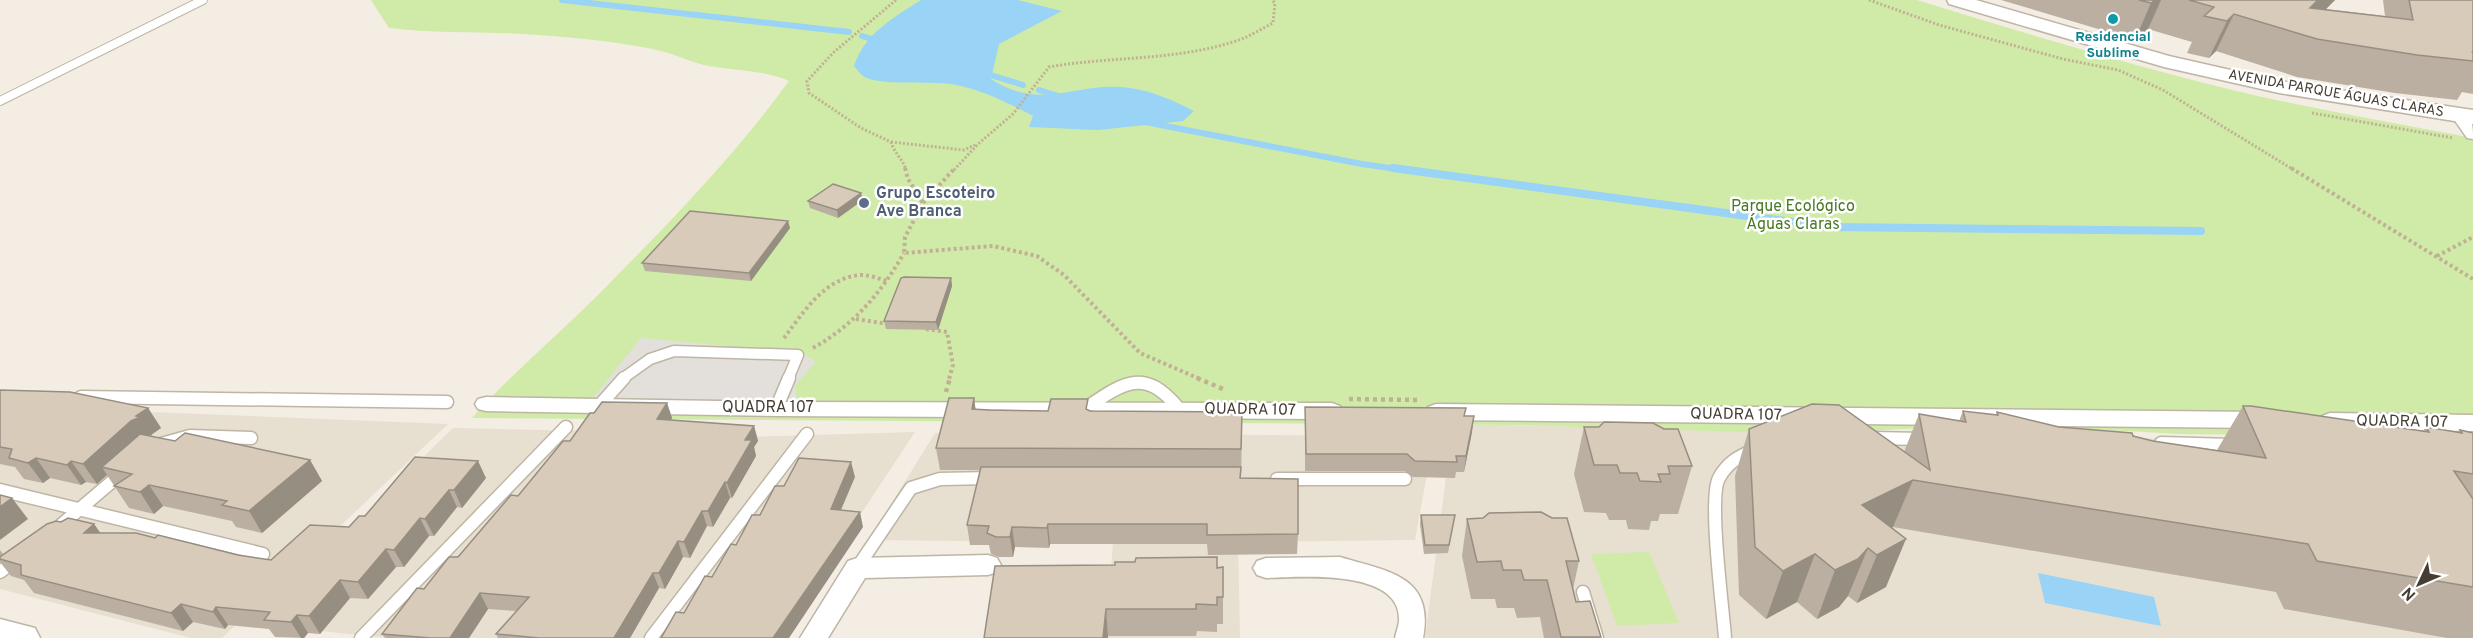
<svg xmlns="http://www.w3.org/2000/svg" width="2473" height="638" font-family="Overpass,sans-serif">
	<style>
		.residential { fill: #e7dfd0 }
		.green { fill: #cfeba7 }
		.parking { fill: #e3e0dc }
		.water { fill: #99d3f6 }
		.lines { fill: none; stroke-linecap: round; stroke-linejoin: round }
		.stream-far1 { stroke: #99d3f6; stroke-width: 6 }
		.stream { stroke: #99d3f6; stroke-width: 8 }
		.service-far2-casing { stroke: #bfb5a5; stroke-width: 10 }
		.service-far1-casing { stroke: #bfb5a5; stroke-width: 13 }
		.service-casing { stroke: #bfb5a5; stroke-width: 15 }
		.minor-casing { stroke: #bfb5a5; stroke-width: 3 }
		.tertiary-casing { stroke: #bfb5a5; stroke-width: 3 }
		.path-far2 { stroke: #c2b095; stroke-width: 3; stroke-dasharray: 2 2; stroke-linecap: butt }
		.path-far1 { stroke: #c2b095; stroke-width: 4; stroke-dasharray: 3 3; stroke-linecap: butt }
		.path { stroke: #c2b095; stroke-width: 4.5; stroke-dasharray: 4 4; stroke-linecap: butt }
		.service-far2 { stroke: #fff; stroke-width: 8 }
		.service-far1 { stroke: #fff; stroke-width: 10 }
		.service { stroke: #fff; stroke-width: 12 }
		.minor { fill: #fff; fill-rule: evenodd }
		.tertiary { fill: #fff; fill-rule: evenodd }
		.wall { fill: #baafa0 }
		.shaded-wall { fill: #978e82 }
		.building { fill: #d8cbba; stroke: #978e82; stroke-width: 1.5 }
		.culture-dot { fill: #0f9aa8; stroke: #fff; stroke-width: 2 }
		.service-dot { fill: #5c6f8a; stroke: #fff; stroke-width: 2 }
		.labels { text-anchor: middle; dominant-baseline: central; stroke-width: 5; stroke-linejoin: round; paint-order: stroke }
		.far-culture-label { font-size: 14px; font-weight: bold; fill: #0d838f; stroke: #fff }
		.far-street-label { font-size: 14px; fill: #453d33; stroke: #fff }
		.service-label { font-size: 16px; font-weight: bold; fill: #4e5e75; stroke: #fff; text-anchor: start }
		.park-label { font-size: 16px; fill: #477b22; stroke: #fff }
		.street-label { font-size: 16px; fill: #453d33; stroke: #fff }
	</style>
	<rect width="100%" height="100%" fill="#f3ede3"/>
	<!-- residential -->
	<g class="residential">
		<polygon points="0,406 448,424 222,638 191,638 0,589"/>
		<polygon points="1453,424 2473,445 2473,638 1425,638"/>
		<polygon points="453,428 688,433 503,638 389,638 252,624"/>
		<polygon points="915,432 779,638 531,638 708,438"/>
		<polygon points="935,433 1434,436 1415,540 1238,542 1240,638 1106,638 1113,543 874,540 865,546"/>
	</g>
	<!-- green -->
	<g class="green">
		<path d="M371 0H1917C2021 32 2126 64 2232 90 2312 109 2393 123 2473 138V437L2180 434 2003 424 1803 434 1518 425 472 418C511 374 556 337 597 296 664 228 733 158 789 81 764 70 736 71 709 66 693 63 677 55 661 51 622 42 579 38 539 35 489 31 439 34 389 28Z"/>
		<polygon points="1649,552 1679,623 1617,626 1591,554"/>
	</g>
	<!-- parking -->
	<polygon class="parking" points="641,338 801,353 816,362 795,385 797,401 593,398"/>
	<!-- water -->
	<g class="water">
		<path d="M921 0H1018L1062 11 999 44 991 79C1043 113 1077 80 1130 88 1153 91 1174 101 1194 111L1183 121 1098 130 1029 127 1033 116C1007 102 980 89 951 84 931 81 877 86 863 76 860 74 857 69 854 66 865 33 893 18 921 0Z"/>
		<polygon points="2038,573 2154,597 2161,626 2045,603"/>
	</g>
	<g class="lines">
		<!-- stream-far1 -->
		<g class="stream-far1">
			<polyline points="562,0 849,32"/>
			<polyline points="862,36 878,41"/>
			<polyline points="984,73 1023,85"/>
			<polyline points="1039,90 1062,97"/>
			<polyline points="1145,122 1362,164 1404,170"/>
		</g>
		<!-- stream -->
		<polyline class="stream" points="1393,168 1829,227 2201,231"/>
		<!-- service-far2 casing -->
		<g class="service-far2-casing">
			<polyline id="service-far2" points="0,101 203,0"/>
		</g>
		<!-- service-far1 casing -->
		<g class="service-far1-casing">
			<polyline id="service-far1" points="622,379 650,359 674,351 798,355 788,379"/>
		</g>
		<!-- service casing -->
		<g class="service-casing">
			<g id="service">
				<polyline points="81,397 447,402"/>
				<polyline points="599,406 624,378"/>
				<path d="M1086 408C1124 382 1145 367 1179 409"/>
				<polyline points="776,409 789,378"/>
				<polyline points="1873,438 1923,439"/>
				<polyline points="2161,443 2232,445"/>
				<polyline points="154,446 190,436 251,438"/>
				<polyline points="1277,479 1405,479"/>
				<polyline points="0,490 263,554"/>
				<polyline points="61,525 122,473"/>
				<polyline points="857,568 911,488 940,479 991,478"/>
				<polyline points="0,572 15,561"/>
				<polyline points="1583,592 1597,638"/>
				<polyline points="361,638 566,427"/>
				<polyline points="651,638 807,434"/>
				<path d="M1725 638C1723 609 1708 498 1719 478 1727 463 1739 456 1754 450"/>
			</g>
		</g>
		<!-- minor casing -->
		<g class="minor-casing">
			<g id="minor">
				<path d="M2459 110C2473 114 2473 127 2473 139L2467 138 2451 115Z"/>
				<polygon points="486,397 776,402 1332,403 1340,406 1343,411 1340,416 1332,419 776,416 486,411 478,409 475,404 478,399"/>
				<polygon points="1436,404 2262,412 2270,415 2274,420 2270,425 2262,428 1436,420 1428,417 1425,412 1428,407"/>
				<polygon points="2330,413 2473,415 2473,431 2330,429 2322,426 2318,421 2322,416"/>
				<polygon points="988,555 997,558 1001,565 997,572 988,575 865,578 828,638 800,638 848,561 857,558"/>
				<path d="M1340 557C1386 571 1435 575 1423 638H1395C1396 632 1399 626 1399 620 1401 568 1298 577 1266 578L1257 575 1253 568 1257 561 1266 558Z"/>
			</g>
		</g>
		<!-- tertiary casing -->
		<g class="tertiary-casing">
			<g id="tertiary">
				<polygon points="1947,0 1976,0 2169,56 2279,81 2473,110 2473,124 2279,93 2164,67 1949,4"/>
				<polygon points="0,619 35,628 40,638 0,638"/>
			</g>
		</g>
		<!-- path-far2 -->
		<g class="path-far2">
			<path d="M896 0 834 52 807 81 809 93 861 128 891 142C894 153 903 159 906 170"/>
			<polyline points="1869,0 1939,25 2063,59 2118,70 2163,90 2294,170"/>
			<polyline points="2312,113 2453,138"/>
			<polyline points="891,142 964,150 975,145"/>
			<path d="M954 170 978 144 1013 114 1049 67C1111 56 1176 61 1236 41 1249 37 1261 29 1273 23L1275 3 1272 0"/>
		</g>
		<!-- path-far1 -->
		<g class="path-far1">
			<polyline points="905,168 908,179 923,203 905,237 904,253 993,246 1037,256 1064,275 1140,353 1200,379"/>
			<polyline points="2291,168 2473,279"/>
			<polyline points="923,203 955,168"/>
			<polyline points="2437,256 2473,237"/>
			<polyline points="856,319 888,324"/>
			<polyline points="926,329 947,332 953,365 949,379"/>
			<path d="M784 338C803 313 825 277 861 275 870 275 879 279 888 281"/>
			<path d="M813 348C854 325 881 293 904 253"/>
		</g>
		<!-- path -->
		<g class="path">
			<polyline points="1197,378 1223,389"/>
			<polyline points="946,392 950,378"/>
			<polyline points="1349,399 1420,400"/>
		</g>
		<!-- service-far2 -->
		<use href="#service-far2" class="service-far2"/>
		<!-- service-far1 -->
		<use href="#service-far1" class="service-far1"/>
		<!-- service -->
		<use href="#service" class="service"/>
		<!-- minor -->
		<use href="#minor" class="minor"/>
		<!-- tertiary -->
		<use href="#tertiary" class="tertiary"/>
	</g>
	<!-- wall -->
	<g class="wall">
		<polygon points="2001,0 2335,0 2326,9 2385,16 2383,0 2473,0 2473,94 2462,92 2457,100 2395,93 2297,77 2216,51 2209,58 2187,53 2192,42 2148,29 2135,40"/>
		<polygon points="863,200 838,218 810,208 808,201"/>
		<polygon points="790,228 751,281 645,271 642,263"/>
		<polygon points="951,278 952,286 938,330 886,329 884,321"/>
		<polygon points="0,390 148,408 161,428 151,435 152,437 175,441 310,460 322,481 262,533 236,527 232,521 163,506 154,514 129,508 107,475 97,484 86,482 81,485 50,478 43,483 24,479 15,467 0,464"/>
		<polygon points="974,398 975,409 1048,411 1089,410 1242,433 1241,478 1298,534 1297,554 1208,555 1207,544 1050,544 1049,548 1015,547 1013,557 999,557 991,554 989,545 970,545 967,525 980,470 940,470 936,448"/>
		<polygon points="667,403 672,418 671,420 754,426 758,441 754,447 756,456 732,498 730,498 713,527 707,526 690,558 683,557 665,589 659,588 630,638 498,638 496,634 517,611 488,609 469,638 385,638 382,634 424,589 458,557 570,441 594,413"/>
		<polygon points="2243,406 2423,431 2426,427 2459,432 2460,430 2473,433 2473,638 2447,638 2284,609 2276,592 1893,527 1892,528 1886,587 1857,603 1848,596 1839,607 1817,619 1797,602 1766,619 1739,595 1735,476 1749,429 1904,452 1919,414 1959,421 1963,411 1996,415 1997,412 2059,427 2133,436 2153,441 2217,450"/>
		<polygon points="1305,407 1466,408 1464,416 1472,432 1464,472 1456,472 1455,478 1413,477 1405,471 1305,471"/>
		<polygon points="1584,427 1692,466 1678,514 1660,514 1658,521 1651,521 1649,530 1628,529 1626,520 1609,520 1606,513 1584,512 1574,474"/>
		<polygon points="486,478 462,508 457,507 434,536 429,536 404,567 396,567 368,599 350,598 320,634 308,633 304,638 275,637 269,629 228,625 225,629 193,622 183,631 34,593 24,580 11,576 0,562 0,550 3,554 61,522 94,524 100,533 155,538 238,555 271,560 349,527 365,516"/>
		<polygon points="1421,515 1455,515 1448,553 1424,554 1420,524"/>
		<polygon points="1467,519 1579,561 1573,589 1576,602 1601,638 1544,638 1540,617 1517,618 1514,608 1497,608 1495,599 1471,599 1462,556"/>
		<polygon points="1223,567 1223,624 1217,624 1217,632 1197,631 1196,636 1108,636 1108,638 984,638 1217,568"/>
	</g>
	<!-- shaded-wall -->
	<g class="shaded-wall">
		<polygon points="2155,0 2161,0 2148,29 2135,40 2151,3"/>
		<polygon points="2318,0 2335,0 2301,34 2310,8"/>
		<polygon points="2234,14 2216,51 2209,58 2227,21"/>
		<polygon points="861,193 863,200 838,218 837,210"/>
		<polygon points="788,221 790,228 751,281 749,273"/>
		<polygon points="951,278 952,286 938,330 936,322"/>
		<polygon points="974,398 977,419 972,409"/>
		<polygon points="667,403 672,418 662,434 657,419"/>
		<polygon points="148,408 161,428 151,435 152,437 102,467 107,475 97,484 83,464 136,416"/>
		<polygon points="1474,416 1472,432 1464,472 1466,456"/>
		<polygon points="754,426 758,441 754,447 756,456 732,498 727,483 745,440"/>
		<polygon points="36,458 50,478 43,483 28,463"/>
		<polygon points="310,460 322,481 262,533 249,511"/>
		<polygon points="71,461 86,482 81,485 67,465"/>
		<polygon points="478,461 486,478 462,508 454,490"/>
		<polygon points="851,462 855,477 835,524 831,509"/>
		<polygon points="1913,480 1893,527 1844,553 1862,505"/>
		<polygon points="725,482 730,498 713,527 708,511"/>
		<polygon points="149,485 163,506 154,514 140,492"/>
		<polygon points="449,490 457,507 434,536 425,519"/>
		<polygon points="12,498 28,519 0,540 0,507"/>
		<polygon points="702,511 707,526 690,558 684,542"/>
		<polygon points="860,512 863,527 789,638 773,638"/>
		<polygon points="420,518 429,536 404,567 394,550"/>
		<polygon points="94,524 106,541 84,533"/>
		<polygon points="1048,524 1050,544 1049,548 1047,528"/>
		<polygon points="1012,527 1015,547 1013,557 1010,537"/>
		<polygon points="1906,539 1886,587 1857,603 1877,555"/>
		<polygon points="678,541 683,557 665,589 659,573"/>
		<polygon points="1868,548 1848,596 1839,607 1817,619 1835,570"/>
		<polygon points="386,549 396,567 368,599 358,582"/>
		<polygon points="1815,554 1797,602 1766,619 1783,571"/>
		<polygon points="653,573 659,588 630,638 614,638"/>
		<polygon points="340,580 350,598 320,634 309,616"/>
		<polygon points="480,593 488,609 469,638 450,638"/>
		<polygon points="181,604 193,622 183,631 171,613"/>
		<polygon points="216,607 228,625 225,629 213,612"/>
		<polygon points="1106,609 1108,638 1103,638"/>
		<polygon points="297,615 308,633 304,638 301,638 291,622"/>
	</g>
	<!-- building -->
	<g class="building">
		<polygon points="2139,0 2155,0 2151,3"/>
		<polygon points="2189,0 2318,0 2310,8 2413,20 2409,0 2473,0 2473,52 2472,51 2473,53 2473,61 2417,55 2317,39 2234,14 2227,21 2204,16 2214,7"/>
		<polygon points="833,184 861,193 837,210 808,201"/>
		<polygon points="690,211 788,221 749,273 642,263"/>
		<polygon points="904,277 951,278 936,322 884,321 901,278"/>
		<polygon points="0,390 70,392 148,408 136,416 140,417 131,421 83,464 71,461 67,465 36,458 28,463 9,458 12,449 0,447"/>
		<polygon points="949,398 974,398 972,409 989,410 1048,411 1051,399 1088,399 1086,409 1090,411 1242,412 1241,449 936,448"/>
		<polygon points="602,402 667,403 657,419 754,426 745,440 752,440 727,483 725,482 708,511 702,511 684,542 678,541 659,573 653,573 614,638 539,638 496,634 529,597 480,593 450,638 431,638 382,634 417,588 424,589 449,557 458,557 511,495 518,496 563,441 570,441 590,413 594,413"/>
		<polygon points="1812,404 1839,405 1930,470 1919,414 1966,422 1963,411 1998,415 1997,412 2059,427 2132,433 2133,436 2153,441 2266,458 2243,406 2251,406 2429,432 2426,427 2462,433 2460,430 2473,433 2473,474 2454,471 2473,499 2473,587 2317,561 2308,544 1913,480 1862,505 1906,539 1877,555 1868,548 1858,559 1835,570 1815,554 1783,571 1755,547 1749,429"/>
		<polygon points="1305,407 1466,408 1464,416 1474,416 1466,456 1456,456 1457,462 1415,461 1407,454 1306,454"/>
		<polygon points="1604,422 1653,423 1664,429 1678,429 1692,466 1668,466 1670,474 1658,474 1661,482 1640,481 1637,473 1620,473 1617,465 1594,465 1584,427 1599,427"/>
		<polygon points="185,433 310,460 249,511 222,505 227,501 149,485 140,492 114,486 132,474 102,467 140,434 175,441"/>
		<polygon points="415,457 478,461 454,490 449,490 425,519 420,518 394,550 386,549 358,582 340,580 309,616 297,615 291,622 264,620 270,612 216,607 213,612 181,604 171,613 21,575 21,565 0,559 0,557 47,524 56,521 61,522 68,518 94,524 84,533 136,533 155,538 158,535 238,555 271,560 310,525 349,527 359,516 365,516"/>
		<polygon points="799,458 851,462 831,509 860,512 773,638 661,638 676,612 684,613 705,576 712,577 731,544 736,545 752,515 760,515 775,486 784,486"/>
		<polygon points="981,467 1241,467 1240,478 1298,479 1298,534 1207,535 1207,524 1048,524 1047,528 1012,527 1010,537 996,537 987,533 989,526 967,525"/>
		<polygon points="0,495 12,498 0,507"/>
		<polygon points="1541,512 1552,518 1567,518 1579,561 1566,561 1576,602 1590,601 1601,637 1561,637 1547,580 1524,580 1521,570 1503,570 1501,561 1477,562 1467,519 1483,518 1489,513"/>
		<polygon points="1421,515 1455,515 1449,545 1425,545"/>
		<polygon points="1217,557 1217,568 1223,567 1223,597 1217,597 1217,605 1196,604 1196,609 1106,609 1103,638 984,638 995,566 1115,565 1115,562 1135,562 1136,558"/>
	</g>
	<!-- markers -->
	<circle class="culture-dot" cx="2113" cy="19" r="6"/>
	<circle class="service-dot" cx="864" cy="203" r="6"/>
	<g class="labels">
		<!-- far-culture labels -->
		<g class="far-culture-label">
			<text x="2113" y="37">Residencial<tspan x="2113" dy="16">Sublime</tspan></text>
		</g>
		<!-- far-street labels -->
		<g class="far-street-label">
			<text transform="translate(2336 94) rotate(10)">AVENIDA PARQUE ÁGUAS CLARAS</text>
		</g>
		<!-- service labels -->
		<g class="service-label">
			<text x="876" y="194">Grupo Escoteiro<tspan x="876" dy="18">Ave Branca</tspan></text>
		</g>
		<!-- park labels -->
		<g class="park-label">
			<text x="1793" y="207">Parque Ecológico<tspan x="1793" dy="18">Águas Claras</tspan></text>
		</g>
		<!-- street labels -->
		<g class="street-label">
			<text x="768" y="408">QUADRA 107</text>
			<text transform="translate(1250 410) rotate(1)">QUADRA 107</text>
			<text transform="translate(1736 415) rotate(1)">QUADRA 107</text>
			<text transform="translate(2402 422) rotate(1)">QUADRA 107</text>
		</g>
	</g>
	<!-- north arrow -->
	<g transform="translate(2419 584) rotate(226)" stroke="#ffffff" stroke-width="4.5" paint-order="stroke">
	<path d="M0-4.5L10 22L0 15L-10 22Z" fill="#453d33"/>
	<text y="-9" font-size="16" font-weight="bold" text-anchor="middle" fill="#453d33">N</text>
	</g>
</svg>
